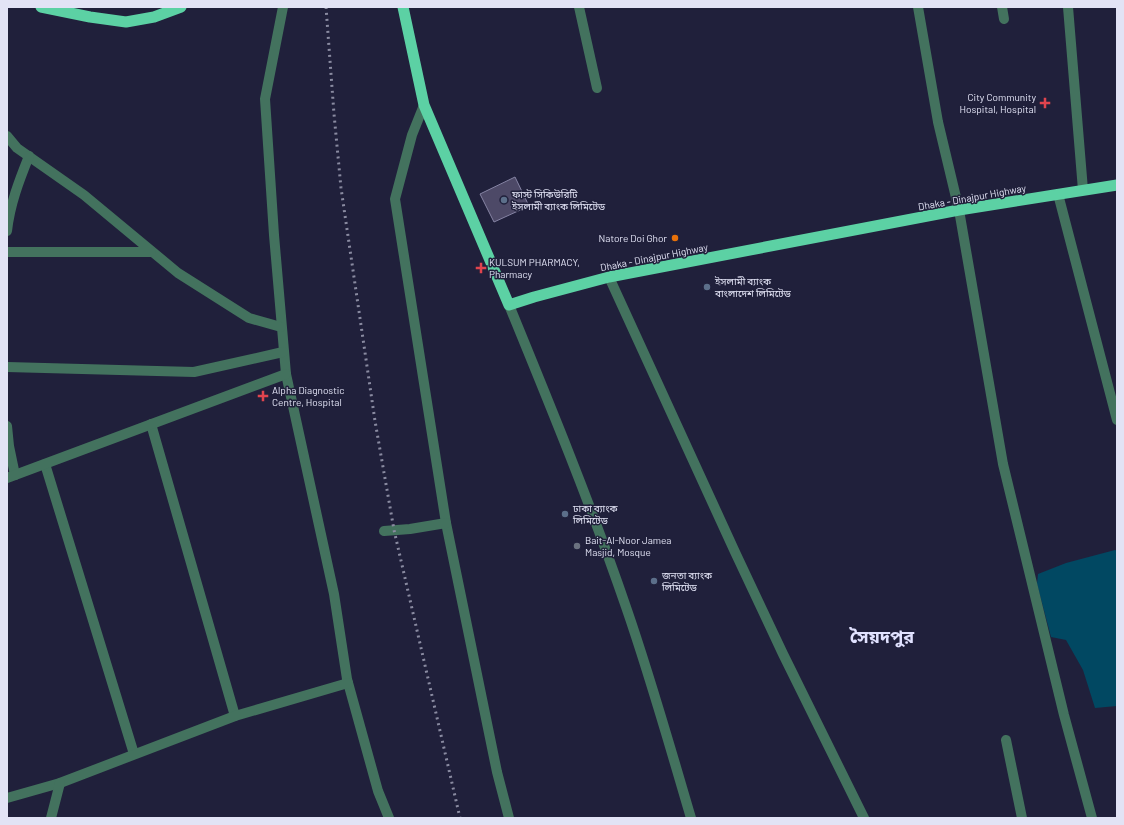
<svg xmlns="http://www.w3.org/2000/svg" width="1124" height="825" font-family="Barlow,'Noto Sans Bengali',sans-serif">
	<style>
		.water { fill: #014862 }
		.building { fill: #4d4967; stroke: #8684a4 }
		.lines { fill: none; stroke-linecap: round; stroke-linejoin: round }
		.minor { stroke: #43725e; stroke-width: 10 }
		.trunk { stroke: #5cd1a4; stroke-width: 11 }
		.rail { stroke: #8a8ba1; stroke-width: 3; stroke-dasharray: 2 4; stroke-linecap: butt }
		.health-dot { fill: #e0444e; stroke: #20203b; stroke-width: 1.5 }
		.service-dot { fill: #5c6f8a; stroke: #20203b; stroke-width: 1.5 }
		.food-dot { fill: #e8710a; stroke: #20203b; stroke-width: 1.5 }
		.worship-dot { fill: #6b7280; stroke: #20203b; stroke-width: 1.5 }
		.labels { text-anchor: middle; dominant-baseline: central; stroke-width: 3; stroke-linejoin: round; paint-order: stroke }
		.poi-label { font-size: 10px; fill: #e2e3f5; stroke: #20203b; text-anchor: start }
		.street-label { font-size: 10px; fill: #e2e3f5; stroke: #20203b }
		.town-label { font-size: 18px; font-weight: bold; fill: #e1e2ff; stroke: #20203b }
	</style>
	<rect width="100%" height="100%" fill="#20203b"/>
	<!-- water -->
	<polygon class="water" points="1115,550 1117,551 1117,706 1095,708 1083,670 1066,640 1051,637 1037,584 1038,574 1066,563"/>
	<!-- building -->
	<polygon class="building" points="515,177 529,206 494,222 480,194"/>
	<g class="lines">
		<!-- minor -->
		<g class="minor">
			<polyline points="283,7 265,99 274,235 286,374 334,594 347,679 378,791 389,818"/>
			<polyline points="579,7 597,88"/>
			<polyline points="918,7 938,122 959,210 1003,464 1064,715 1092,818"/>
			<polyline points="1002,7 1004,19"/>
			<polyline points="1068,7 1083,190"/>
			<polyline points="424,105 412,135 395,199 446,523 497,772 509,818"/>
			<polyline points="7,136 17,148 84,195 178,273 249,318 281,327"/>
			<polyline points="1058,194 1117,420"/>
			<path d="M7 231C10 204 19 181 29 156"/>
			<polyline points="7,252 151,252"/>
			<polyline points="609,277 735,552 783,654 864,818"/>
			<path d="M509 305C550 405 591 505 626 607 650 676 670 747 691 818"/>
			<polyline points="7,367 194,372 283,352"/>
			<polyline points="151,424 235,716"/>
			<polyline points="7,426 9,446 15,475"/>
			<polyline points="45,464 134,754"/>
			<polyline points="7,478 286,374"/>
			<polyline points="384,531 410,529 446,523"/>
			<polyline points="1006,740 1022,818"/>
			<polyline points="7,798 60,783 235,716 348,683"/>
			<polyline points="51,818 60,783"/>
		</g>
		<!-- trunk -->
		<g class="trunk">
			<polyline points="41,7 90,17 126,22 154,17 181,7"/>
			<polyline points="403,7 424,105 509,305 534,297 609,277 959,210 1117,185"/>
		</g>
		<!-- rail -->
		<polyline class="rail" points="326,7 334,114 341,188 375,421 394,530 460,818"/>
	</g>
	<!-- markers -->
	<g class="health-dot">
		<path d="M1043 97h4v4h4v4h-4v4h-4v-4h-4v-4h4z"/>
		<path d="M479 262h4v4h4v4h-4v4h-4v-4h-4v-4h4z"/>
		<path d="M261 390h4v4h4v4h-4v4h-4v-4h-4v-4h4z"/>
	</g>
	<g class="service-dot">
		<circle cx="504" cy="200" r="4"/>
		<circle cx="707" cy="287" r="4"/>
		<circle cx="565" cy="514" r="4"/>
		<circle cx="654" cy="581" r="4"/>
	</g>
	<circle class="food-dot" cx="675" cy="238" r="4"/>
	<circle class="worship-dot" cx="577" cy="546" r="4"/>
	<g class="labels">
		<!-- poi labels -->
		<g class="poi-label">
			<text x="1036" y="97" text-anchor="end">City Community<tspan x="1036" dy="12">Hospital, Hospital</tspan></text>
			<text x="512" y="194">ফাস্ট সিকিউরিটি<tspan x="512" dy="12">ইসলামী ব্যাংক লিমিটেড</tspan></text>
			<text x="667" y="238" text-anchor="end">Natore Doi Ghor</text>
			<text x="489" y="262">KULSUM PHARMACY,<tspan x="489" dy="12">Pharmacy</tspan></text>
			<text x="715" y="281">ইসলামী ব্যাংক<tspan x="715" dy="12">বাংলাদেশ লিমিটেড</tspan></text>
			<text x="272" y="390">Alpha Diagnostic<tspan x="272" dy="12">Centre, Hospital</tspan></text>
			<text x="573" y="508">ঢাকা ব্যাংক<tspan x="573" dy="12">লিমিটেড</tspan></text>
			<text x="585" y="540">Bait-Al-Noor Jamea<tspan x="585" dy="12">Masjid, Mosque</tspan></text>
			<text x="662" y="575">জনতা ব্যাংক<tspan x="662" dy="12">লিমিটেড</tspan></text>
		</g>
		<!-- street labels -->
		<g class="street-label">
			<text transform="translate(972 197) rotate(-10)">Dhaka - Dinajpur Highway</text>
			<text transform="translate(654 257) rotate(-11)">Dhaka - Dinajpur Highway</text>
		</g>
		<!-- town labels -->
		<g class="town-label">
			<text x="882" y="636">সৈয়দপুর</text>
		</g>
	</g>
	<!-- border -->
	<rect width="1124" height="825" fill="none" stroke="#e2e3f5" stroke-width="16"/>
</svg>
